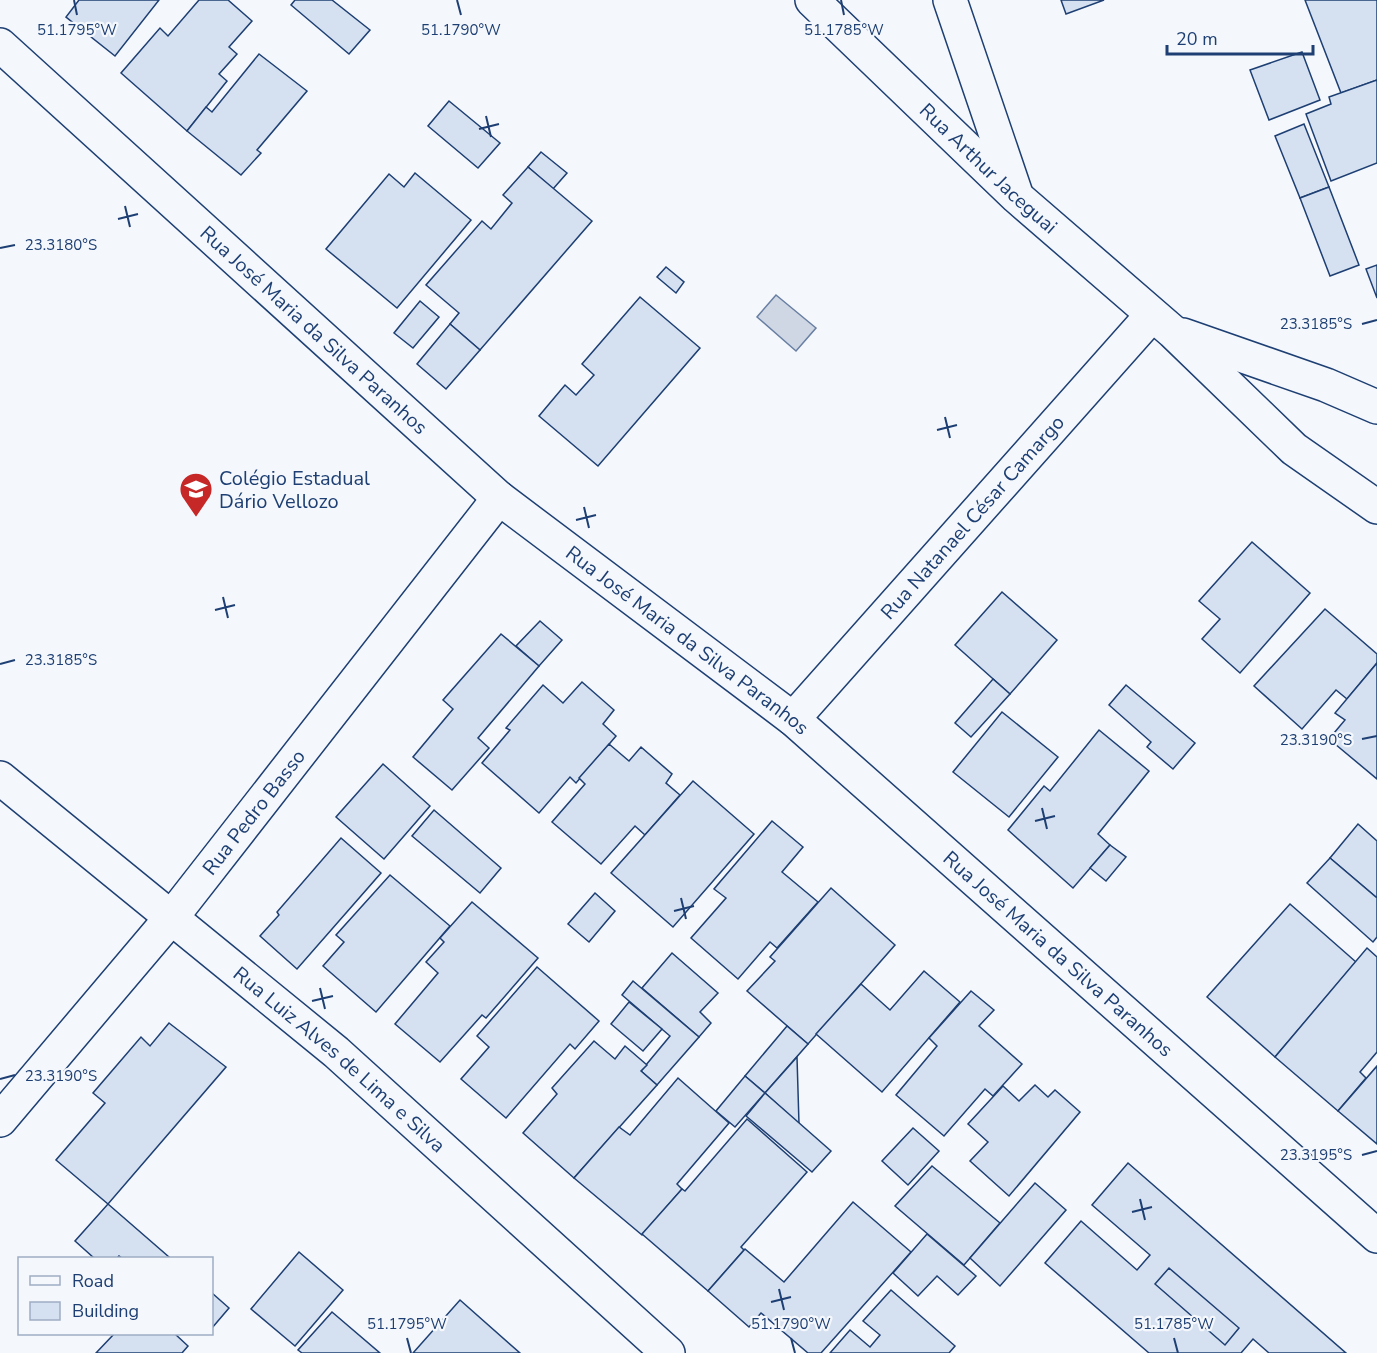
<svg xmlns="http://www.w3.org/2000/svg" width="1377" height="1353" font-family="'Nunito Sans',sans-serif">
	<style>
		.water { fill: #cfd7e4; stroke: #687fa3; stroke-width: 1.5 }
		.building { fill: #d5e0f0; stroke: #1d3f73; stroke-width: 1.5 }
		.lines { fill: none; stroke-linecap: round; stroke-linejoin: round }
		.minor-casing { stroke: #1d3f73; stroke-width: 36 }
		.minor { stroke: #f4f7fb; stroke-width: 33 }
		.ticks { fill: none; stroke: #1d3f73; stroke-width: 2 }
		.labels { text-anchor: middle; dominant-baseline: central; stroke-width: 4.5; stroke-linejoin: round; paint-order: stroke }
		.street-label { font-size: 20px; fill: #1d3f73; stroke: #f4f7fb }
		.poi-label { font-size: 20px; fill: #1d3f73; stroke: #f4f7fb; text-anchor: start }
		.ticks-label { font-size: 15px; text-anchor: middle; fill: #1d3f73; stroke: #f4f7fb; stroke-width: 4.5; stroke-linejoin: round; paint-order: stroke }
	</style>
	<rect width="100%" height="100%" fill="#f4f7fb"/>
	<!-- water -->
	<polygon class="water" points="776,295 816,328 796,351 757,317"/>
	<!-- building -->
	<g class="building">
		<polygon points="79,0 159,0 115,56 66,17"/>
		<polygon points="199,0 228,0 252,21 229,47 237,54 219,74 227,81 187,131 121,73 160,28 168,36"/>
		<polygon points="295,0 332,0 370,30 349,54 291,5"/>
		<polygon points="1061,0 1104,0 1066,14"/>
		<polygon points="1305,0 1377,0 1377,80 1341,93"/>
		<polygon points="1302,52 1320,100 1269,120 1250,70"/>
		<polygon points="259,54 307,91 257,150 261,153 241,175 187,131 206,107 212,112"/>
		<polygon points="1377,80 1377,163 1331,181 1306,114 1331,104 1329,97"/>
		<polygon points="449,101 500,143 478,168 428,126"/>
		<polygon points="1304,124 1329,187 1300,198 1275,136"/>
		<polygon points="541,152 567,173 553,189 528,167"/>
		<polygon points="528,167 592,221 480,350 450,324 459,313 426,285 482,221 491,229 512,203 503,195"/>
		<polygon points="415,173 471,220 397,308 326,249 389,174 404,187"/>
		<polygon points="1329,187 1359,265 1330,276 1300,198"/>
		<polygon points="1377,265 1377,298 1366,269"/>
		<polygon points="666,267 684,282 676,293 657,277"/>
		<polygon points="640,297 700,348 598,466 539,416 565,385 576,395 594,375 582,364"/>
		<polygon points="420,301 439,317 413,348 394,333"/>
		<polygon points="450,324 480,350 446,389 417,364"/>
		<polygon points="1252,542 1310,593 1240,673 1202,639 1220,619 1199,601"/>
		<polygon points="1002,592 1057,640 1010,694 955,645"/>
		<polygon points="1325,609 1377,654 1377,663 1347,699 1336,690 1302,729 1254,686"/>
		<polygon points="540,621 562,640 539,666 516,646"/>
		<polygon points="501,634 539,666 478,738 489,748 452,790 413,757 453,709 443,700"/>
		<polygon points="1377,663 1377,779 1329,739 1345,720 1335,713"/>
		<polygon points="993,679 1010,694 971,737 955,723"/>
		<polygon points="582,682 614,710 603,724 616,736 576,783 570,777 539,813 482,763 510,730 506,728 543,685 563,703"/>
		<polygon points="1126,685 1195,743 1173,769 1147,747 1151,742 1109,705"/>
		<polygon points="1002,712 1058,757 1009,817 953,772"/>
		<polygon points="1099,730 1149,771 1098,834 1110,845 1073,888 1008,830 1044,786 1050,791"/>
		<polygon points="609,744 629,761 641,747 672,774 666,783 680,795 645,835 635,826 601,864 552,822 585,784 579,778"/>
		<polygon points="383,764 430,806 384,859 336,817"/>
		<polygon points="693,781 754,834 673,927 611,873"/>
		<polygon points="434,810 501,868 480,893 412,836"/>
		<polygon points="772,821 803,847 782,872 818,902 777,948 770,942 738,979 691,938 726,898 714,889"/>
		<polygon points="1358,824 1377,841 1377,898 1330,858"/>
		<polygon points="341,838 381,873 297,969 260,936 279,915 277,912"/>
		<polygon points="1110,845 1126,857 1106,881 1090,868"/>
		<polygon points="1330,858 1377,898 1377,937 1373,942 1307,883"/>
		<polygon points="390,875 450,926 376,1012 323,966 344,942 336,935"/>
		<polygon points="831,888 895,945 808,1044 747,991 775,961 770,957"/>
		<polygon points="595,893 615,911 589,942 568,924"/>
		<polygon points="472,902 538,958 486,1018 482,1015 440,1062 395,1024 438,973 426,962 444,942 440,938"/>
		<polygon points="1290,904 1356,962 1275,1057 1207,997"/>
		<polygon points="1367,948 1377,957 1377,1052 1360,1072 1366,1078 1338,1111 1275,1057"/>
		<polygon points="672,953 718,993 700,1012 711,1023 699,1037 642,988"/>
		<polygon points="537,967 599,1021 575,1049 570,1044 506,1118 461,1079 489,1047 477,1036"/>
		<polygon points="924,971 960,1002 882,1092 816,1034 861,984 890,1010"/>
		<polygon points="633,981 699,1037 657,1085 641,1071 670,1036 622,995"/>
		<polygon points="971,991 994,1010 979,1026 1022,1064 993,1096 985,1089 944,1136 896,1095 937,1046 929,1038"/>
		<polygon points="629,1002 662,1029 643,1051 611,1024"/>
		<polygon points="169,1023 226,1067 108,1204 56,1160 105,1103 93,1093 141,1037 150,1046"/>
		<polygon points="787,1026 808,1044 765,1093 745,1076"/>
		<polygon points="594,1041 615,1059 625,1046 647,1065 641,1071 657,1085 574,1178 523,1133 557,1094 552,1088"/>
		<polygon points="797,1057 799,1124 765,1093"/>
		<polygon points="1377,1066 1377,1144 1338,1111"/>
		<polygon points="745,1076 765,1093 735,1127 716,1111"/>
		<polygon points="678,1078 729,1123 677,1184 682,1189 642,1235 574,1178 619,1127 630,1135"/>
		<polygon points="1035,1085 1048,1097 1055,1090 1080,1112 1009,1196 970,1161 988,1142 968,1124 1003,1086 1019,1101"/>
		<polygon points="765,1093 831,1151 812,1172 746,1116"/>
		<polygon points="747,1119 807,1172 741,1247 744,1250 708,1291 642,1234 682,1189 685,1191"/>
		<polygon points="913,1128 939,1151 908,1185 882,1161"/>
		<polygon points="1128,1163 1346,1353 1269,1353 1253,1339 1241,1353 1149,1353 1045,1263 1081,1221 1137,1270 1150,1255 1092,1205"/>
		<polygon points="932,1166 1000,1223 964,1265 895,1206"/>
		<polygon points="1035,1183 1066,1210 1000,1286 970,1258"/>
		<polygon points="853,1202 911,1252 821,1353 808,1353 761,1313 749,1327 708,1291 745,1249 784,1282"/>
		<polygon points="108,1204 169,1257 168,1258 122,1258 119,1256 117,1258 94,1258 75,1241"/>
		<polygon points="927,1234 976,1276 958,1295 937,1276 918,1296 893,1273"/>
		<polygon points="299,1252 343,1290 295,1346 251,1309"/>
		<polygon points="1169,1268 1239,1328 1225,1345 1155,1284"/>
		<polygon points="891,1290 955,1346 949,1353 830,1353 850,1330 870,1347 880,1335 863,1321"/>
		<polygon points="212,1293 229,1308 212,1328"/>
		<polygon points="460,1300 520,1353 413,1353"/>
		<polygon points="332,1312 380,1353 302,1353 298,1350"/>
		<polygon points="114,1334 175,1334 188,1346 182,1353 96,1353"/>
	</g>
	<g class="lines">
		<!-- minor casing -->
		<g class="minor-casing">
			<g id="minor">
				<path id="s1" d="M812 0 1017 197 1173 332 1294 449 1377 507"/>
				<polyline points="950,0 1015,191"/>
				<path id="s2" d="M0 45 499 498 793 719 1377 1236"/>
				<polyline points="1183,335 1326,385 1377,407"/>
				<path id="s3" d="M793 719 1152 315"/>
				<path id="s4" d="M0 778 336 1052 668 1353"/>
				<path id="s5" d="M0 1120 171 918 499 498"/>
			</g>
		</g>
		<!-- minor -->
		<use href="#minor" class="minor"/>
	</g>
	<!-- ticks -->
	<path class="ticks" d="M74 0 77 15M457 0 461 15M841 0 844 15M486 116 491 137M479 129 499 124M125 206 130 227M118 219 138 214M0 248 15 245M1362 324 1377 320M945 417 950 438M937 430 957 425M584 507 589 528M576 520 596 515M223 597 228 618M215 610 235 605M0 664 15 660M1362 739 1377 736M1042 808 1047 829M1035 821 1055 816M681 898 686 919M674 911 694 906M320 988 325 1009M312 1001 333 996M0 1079 15 1075M1362 1155 1377 1151M1140 1199 1145 1220M1132 1212 1152 1207M779 1289 784 1310M771 1302 791 1297M407 1338 411 1353M791 1338 795 1353M1174 1338 1178 1353"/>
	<!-- icons -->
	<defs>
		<g id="school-pin" transform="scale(1.725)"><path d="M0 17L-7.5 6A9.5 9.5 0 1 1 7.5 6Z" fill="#c62828" stroke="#f4f7fb"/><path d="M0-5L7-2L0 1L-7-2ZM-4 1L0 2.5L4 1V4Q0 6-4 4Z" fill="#fff"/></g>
	</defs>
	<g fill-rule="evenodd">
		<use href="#school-pin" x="196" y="489"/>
	</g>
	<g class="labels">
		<!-- street labels -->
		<g class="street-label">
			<text stroke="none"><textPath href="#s1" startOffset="244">Rua Arthur Jaceguai</textPath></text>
			<text stroke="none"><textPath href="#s2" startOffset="424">Rua José Maria da Silva Paranhos</textPath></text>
			<text stroke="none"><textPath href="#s3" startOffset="270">Rua Natanael César Camargo</textPath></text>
			<text stroke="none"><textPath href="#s2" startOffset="910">Rua José Maria da Silva Paranhos</textPath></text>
			<text stroke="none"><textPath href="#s5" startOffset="399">Rua Pedro Basso</textPath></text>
			<text stroke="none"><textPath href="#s2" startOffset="1396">Rua José Maria da Silva Paranhos</textPath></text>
			<text stroke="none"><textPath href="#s4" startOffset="441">Rua Luiz Alves de Lima e Silva</textPath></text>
		</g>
		<!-- poi labels -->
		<g class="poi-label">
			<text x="219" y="478">Colégio Estadual<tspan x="219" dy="23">Dário Vellozo</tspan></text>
		</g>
	</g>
	<g class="ticks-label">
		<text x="77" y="35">51.1795°W</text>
		<text x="461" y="35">51.1790°W</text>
		<text x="844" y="35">51.1785°W</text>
		<text x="61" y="250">23.3180°S</text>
		<text x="1316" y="329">23.3185°S</text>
		<text x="61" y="665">23.3185°S</text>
		<text x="1316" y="745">23.3190°S</text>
		<text x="61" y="1081">23.3190°S</text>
		<text x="1316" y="1160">23.3195°S</text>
		<text x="407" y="1329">51.1795°W</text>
		<text x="791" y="1329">51.1790°W</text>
		<text x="1174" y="1329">51.1785°W</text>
	</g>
	<!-- legend -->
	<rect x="18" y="1257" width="195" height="78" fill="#f4f7fb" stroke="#9eadc5" stroke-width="1.5"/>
	<rect x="30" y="1276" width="30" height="9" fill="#f4f7fb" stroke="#9eadc5" stroke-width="1.5"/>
	<text x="72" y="1287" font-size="18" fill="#1d3f73">Road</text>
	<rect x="30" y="1302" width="30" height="18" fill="#d5e0f0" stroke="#9eadc5" stroke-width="1.5"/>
	<text x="72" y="1317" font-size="18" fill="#1d3f73">Building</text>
	<!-- scale -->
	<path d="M1167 45v9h146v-9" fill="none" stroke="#1d3f73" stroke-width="3"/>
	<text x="1176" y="45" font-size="18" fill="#1d3f73" stroke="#f4f7fb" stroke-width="4.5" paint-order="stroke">20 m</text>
</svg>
